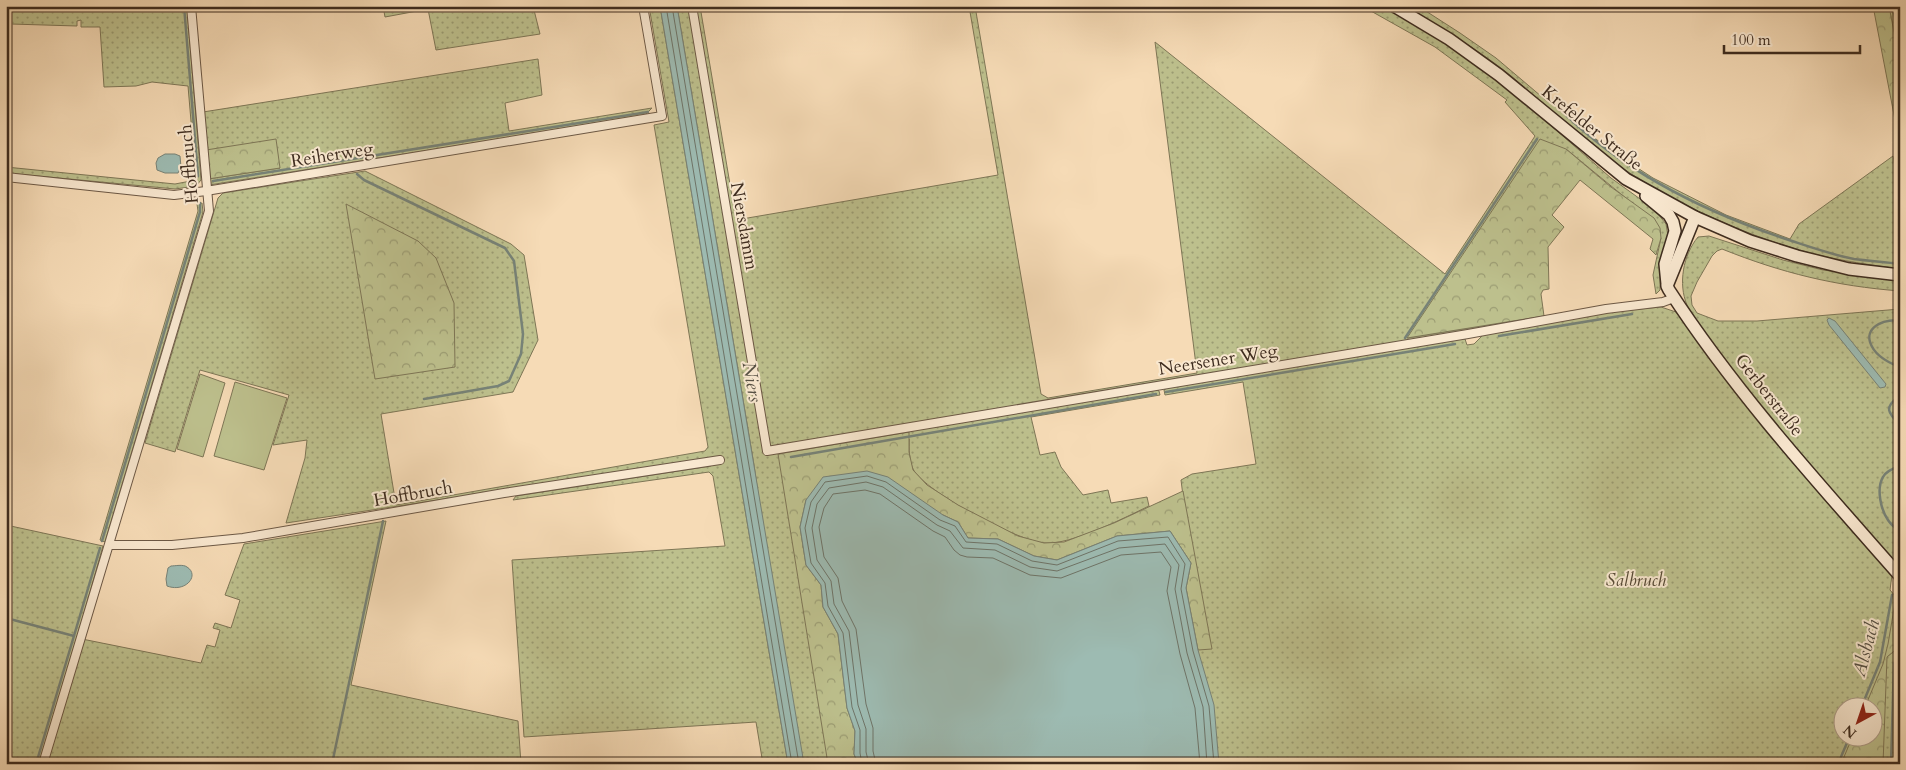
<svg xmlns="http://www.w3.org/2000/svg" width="1906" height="770" font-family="Cardo,serif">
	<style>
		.grass { fill: url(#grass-dots); stroke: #7e7656; fill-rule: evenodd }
		.forest { fill: url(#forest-crowns); stroke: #7e7656 }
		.garden { fill: #bdc08d; stroke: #7e7656 }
		.water { fill: #9dbbb2; stroke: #778277 }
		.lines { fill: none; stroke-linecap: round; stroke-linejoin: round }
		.shore { stroke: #6e7468; stroke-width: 1 }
		.stream { stroke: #778277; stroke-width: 2.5 }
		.street-casing { stroke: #6c5845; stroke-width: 10 }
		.secondary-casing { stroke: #3e2c1f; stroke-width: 14 }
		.street { stroke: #f9e8d0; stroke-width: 8 }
		.secondary { stroke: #f9e8d0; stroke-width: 11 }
		.labels { text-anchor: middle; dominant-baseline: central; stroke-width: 4; stroke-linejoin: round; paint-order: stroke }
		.street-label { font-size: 18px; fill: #3e2c1f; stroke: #f9e8d0 }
		.park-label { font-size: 18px; font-style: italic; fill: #574a35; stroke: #f9e8d0 }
		.water-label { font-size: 19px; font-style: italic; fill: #565044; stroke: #f9e8d0 }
	</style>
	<defs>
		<pattern id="grass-dots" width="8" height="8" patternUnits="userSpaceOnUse" patternTransform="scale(1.25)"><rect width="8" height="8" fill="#bdc08d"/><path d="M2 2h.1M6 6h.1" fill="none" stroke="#9b9c73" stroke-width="1.8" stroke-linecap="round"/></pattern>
		<pattern id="forest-crowns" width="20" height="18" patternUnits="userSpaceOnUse" patternTransform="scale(1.25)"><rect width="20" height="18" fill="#bdc08d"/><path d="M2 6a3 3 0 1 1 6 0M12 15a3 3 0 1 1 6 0" fill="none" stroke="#9b9c73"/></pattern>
	</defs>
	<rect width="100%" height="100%" fill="#f6dbb6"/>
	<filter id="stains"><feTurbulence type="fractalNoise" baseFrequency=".004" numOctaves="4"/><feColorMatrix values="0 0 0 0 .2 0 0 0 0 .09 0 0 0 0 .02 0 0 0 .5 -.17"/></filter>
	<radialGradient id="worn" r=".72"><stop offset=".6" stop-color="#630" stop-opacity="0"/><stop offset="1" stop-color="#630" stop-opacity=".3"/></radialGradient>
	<!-- grass -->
	<g class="grass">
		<polygon points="10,6 187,6 201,180 196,186 175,189 6,173 6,167 175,184 196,180 188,86 152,82 136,86 104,87 100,27 81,27 81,20 77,21 77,26 11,24"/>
		<polygon points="383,6 533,6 540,34 436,50 428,9 385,17"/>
		<polygon points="649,6 660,6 788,764 763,764 756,722 524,737 512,560 725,546 713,476 709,472 513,500 516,496 711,466 710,459 286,523 305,458 307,440 273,445 289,395 200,370 175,452 145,443 218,198 223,193 365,171 511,244 524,255 538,340 513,392 381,414 396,505 705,451 708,447 654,125 669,122"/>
		<path d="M677 6H700L736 220 998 175 969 6H975L1041 394 1048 398 1197 373 1155 42 1445 274 1535 136 1505 102 1507 100 1435 47 1362 6H1383L1438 37 1509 89 1611 178 1654 209 1666 224 1668 236 1660 271V290L1656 294 1653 275 1661 238 1627 199 1566 149 1408 338 1544 316 1535 320 784 445 777 444 778 452 1154 388 1159 391 1160 395 1031 417 1040 455 1055 452 1061 467 1083 495 1108 490 1111 503 1147 497 1149 506C1124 518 1071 545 1045 543 1019 542 925 492 913 469 909 460 909 449 909 439L908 467 924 487 959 507 1022 539 1046 545 1066 544 1183 496 1181 480 1192 474 1256 464 1243 382 1165 395 1164 390 1170 386 1457 337 1465 339 1467 345 1474 344 1485 333 1608 312 1661 307 1676 312C1746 402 1815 491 1892 575L1890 590 1896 597 1888 656 1894 651 1900 657 1897 764H797L754 465ZM1844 708H1874V738H1844Z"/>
		<path d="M1406 6H1418L1460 33 1496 58 1548 102 1563 109 1585 130 1607 148 1653 178 1726 215 1790 239 1799 224 1893 156 1900 190V269C1871 265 1842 261 1814 254 1741 235 1656 196 1596 149 1566 126 1540 99 1510 75 1477 49 1442 28 1406 6Z"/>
		<polygon points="1889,6 1896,6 1900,24 1900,64"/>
		<polygon points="538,59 542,95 505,103 509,131 652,108 644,116 209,185 208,179 280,168 206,150 203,112"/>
		<polygon points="202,203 203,212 105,542 100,540 198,211 197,204"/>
		<path d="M1709 236 1783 260 1823 270 1900 280V291C1835 286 1782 273 1722 249L1717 251 1712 256 1697 282 1691 296 1692 305 1697 313 1718 321H1757L1900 309V569C1840 501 1780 434 1726 361 1715 346 1694 322 1687 305 1678 284 1683 255 1698 237Z"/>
		<polygon points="386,521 351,685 518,721 521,764 6,764 6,525 103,546 77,638 201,663 207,645 215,647 220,630 213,628 215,623 231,628 240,600 225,595 244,544"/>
	</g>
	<!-- forest -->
	<g class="forest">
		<polygon points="1873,6 1889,6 1900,64 1900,146"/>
		<polygon points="276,139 280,168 208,179 206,150"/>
		<polygon points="1540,139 1566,149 1611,187 1654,218 1660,228 1661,238 1656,255 1650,249 1653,239 1580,180 1552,215 1564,227 1548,247 1549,289 1543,290 1541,294 1544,316 1407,338"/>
		<polygon points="346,204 418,241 436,258 454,303 455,367 375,379"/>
		<polygon points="909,432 909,452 913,470 927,485 958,505 1018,536 1044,543 1064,542 1114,523 1183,491 1212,649 1198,650 1186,588 1191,563 1170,531 1117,536 1057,560 1034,556 998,539 968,538 958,522 943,515 806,500 800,527 806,565 821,585 823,607 838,634 847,708 855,731 854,754 858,764 828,764 778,454"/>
		<polygon points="1896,597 1900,601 1900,657 1894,651 1887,657 1883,764 1841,764 1852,738 1874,738 1874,708 1865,707 1883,664 1888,644"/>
	</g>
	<!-- garden -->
	<g class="garden">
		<polygon points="200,374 225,383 203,457 177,449"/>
		<polygon points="235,382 287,398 264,470 214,456"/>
		<polygon points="1900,663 1900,764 1897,764 1900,665"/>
	</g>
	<!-- water -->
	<g class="water">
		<polygon points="660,6 677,6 804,764 788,764"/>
		<polygon points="165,154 175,154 180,156 181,167 178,173 165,173 157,170 156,163 158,158"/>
		<polygon points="1829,318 1835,321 1886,384 1885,387 1880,388 1829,325 1827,320"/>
		<polygon points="867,471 888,477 943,515 958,522 968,538 998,539 1034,556 1057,560 1117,536 1170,531 1191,563 1186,588 1198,650 1214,705 1219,764 858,764 854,754 855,731 847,708 838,634 823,607 821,585 806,565 800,527 806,500 823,477"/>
		<path d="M171 566C175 566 183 564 187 567 200 575 186 593 167 586L166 579 168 568Z"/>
	</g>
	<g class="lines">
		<!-- shore -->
		<g class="shore">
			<polyline points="666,6 792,764"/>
			<polyline points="672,6 799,764"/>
			<polyline points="862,764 860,753 860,730 852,707 843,633 828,606 825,583 811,563 805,528 811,502 825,482 867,476 886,482 940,520 955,526 966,542 997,544 1032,561 1057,565 1118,541 1168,537 1185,564 1181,589 1193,651 1209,706 1214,764"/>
			<polyline points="869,764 866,752 866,729 858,705 849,631 834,604 831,581 817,560 812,528 817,504 829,488 866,482 883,487 937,525 950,531 963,548 995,550 1030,567 1057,571 1119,548 1165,544 1179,565 1175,589 1187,653 1203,707 1207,764"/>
			<polyline points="876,764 873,751 873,728 866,704 856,629 842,601 838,578 824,557 819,527 824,508 833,494 865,490 880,494 933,531 945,537 954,550 960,555 967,557 993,558 1030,575 1061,578 1121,555 1161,552 1171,567 1167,591 1180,654 1195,708 1200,764"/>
		</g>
		<!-- stream -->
		<g class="stream">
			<polyline points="184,6 198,176"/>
			<polyline points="1893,6 1900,42"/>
			<path d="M1563 112C1626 174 1709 214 1792 241 1813 248 1833 255 1854 259 1869 261 1885 262 1900 264"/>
			<polyline points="357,174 364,180 505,248 514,261 523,334 521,354 509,381 498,386 424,399"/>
			<polyline points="213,181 648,112"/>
			<path d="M1900 322C1888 317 1865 326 1870 342 1874 355 1889 363 1900 367"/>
			<polyline points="1499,336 1632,314"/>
			<polyline points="1405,338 1537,139"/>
			<polyline points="1166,392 1455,344"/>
			<path d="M1900 396C1883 407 1888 413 1900 425"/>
			<polyline points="791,457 1156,394"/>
			<path d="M1900 466C1894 468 1886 471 1883 477 1876 489 1881 510 1888 520 1891 525 1896 528 1900 532"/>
			<polyline points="102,541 200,212 200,203"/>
			<polyline points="1898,557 1900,547"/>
			<polyline points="6,618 74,636"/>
			<polyline points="1861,708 1880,662 1892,595"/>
			<polyline points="36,764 100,548"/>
			<polyline points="332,764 383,521"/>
			<polyline points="1838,764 1849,738"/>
			<polyline points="1891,764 1894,663"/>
		</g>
		<!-- street casing -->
		<g class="street-casing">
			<g id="street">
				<polyline points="692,6 767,451 1468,334 1606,309 1663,302 1674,298"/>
				<polyline points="6,177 174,195 206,191 662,116 643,6"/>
				<polyline points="110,545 172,545 243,538 504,493 720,460"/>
				<polyline points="43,764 209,211 191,6"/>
			</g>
		</g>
		<!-- secondary casing -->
		<g class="secondary-casing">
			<g id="secondary">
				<polyline points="1394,6 1449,39 1499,75 1626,179 1695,217 1750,241 1797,256 1849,269 1900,275"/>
				<polyline points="1646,196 1669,215 1673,222 1675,231 1665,264 1667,284"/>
				<path d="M1695 217 1667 286 1669 290C1736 393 1819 484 1900 576"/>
			</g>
		</g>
		<!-- street -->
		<use href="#street" class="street"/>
		<!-- secondary -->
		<use href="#secondary" class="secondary"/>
	</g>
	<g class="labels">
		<!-- street labels -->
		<g class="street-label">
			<text transform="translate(1592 128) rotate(39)">Krefelder Straße</text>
			<text transform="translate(332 155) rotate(-9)">Reiherweg</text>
			<text transform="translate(189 164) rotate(-95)">Hoffbruch</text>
			<text transform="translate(744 226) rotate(80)">Niersdamm</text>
			<text transform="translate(1218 360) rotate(-9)">Neersener Weg</text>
			<text transform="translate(1769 395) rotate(52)">Gerberstraße</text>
			<text transform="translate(413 494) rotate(-10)">Hoffbruch</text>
		</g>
		<!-- park labels -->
		<g class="park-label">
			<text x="1636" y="580">Salbruch</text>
		</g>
		<!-- water labels -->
		<g class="water-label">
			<text transform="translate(752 382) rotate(80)">Niers</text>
			<text transform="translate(1866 648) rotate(-75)">Alsbach</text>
		</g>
	</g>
	<!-- margin -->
	<rect width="1906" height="770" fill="none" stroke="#f6dbb6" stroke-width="25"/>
	<rect x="8" y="8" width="1891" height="755" fill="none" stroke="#3e2c1f" stroke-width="2.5"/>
	<rect x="12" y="12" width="1881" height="745" fill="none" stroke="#3e2c1f"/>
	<!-- north arrow -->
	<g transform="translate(1858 722) rotate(220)"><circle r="24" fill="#f9e8d0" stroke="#ae9d89"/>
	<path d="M0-4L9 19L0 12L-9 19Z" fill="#8f2418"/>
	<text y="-8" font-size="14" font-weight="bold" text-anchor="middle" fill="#3e2c1f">N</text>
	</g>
	<!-- scale -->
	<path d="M1724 45v8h136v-8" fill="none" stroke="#3e2c1f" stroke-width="2.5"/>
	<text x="1731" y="45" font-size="15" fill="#3e2c1f" stroke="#f9e8d0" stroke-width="4" paint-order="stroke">100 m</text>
	<rect width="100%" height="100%" filter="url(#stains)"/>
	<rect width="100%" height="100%" fill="url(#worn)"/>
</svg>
